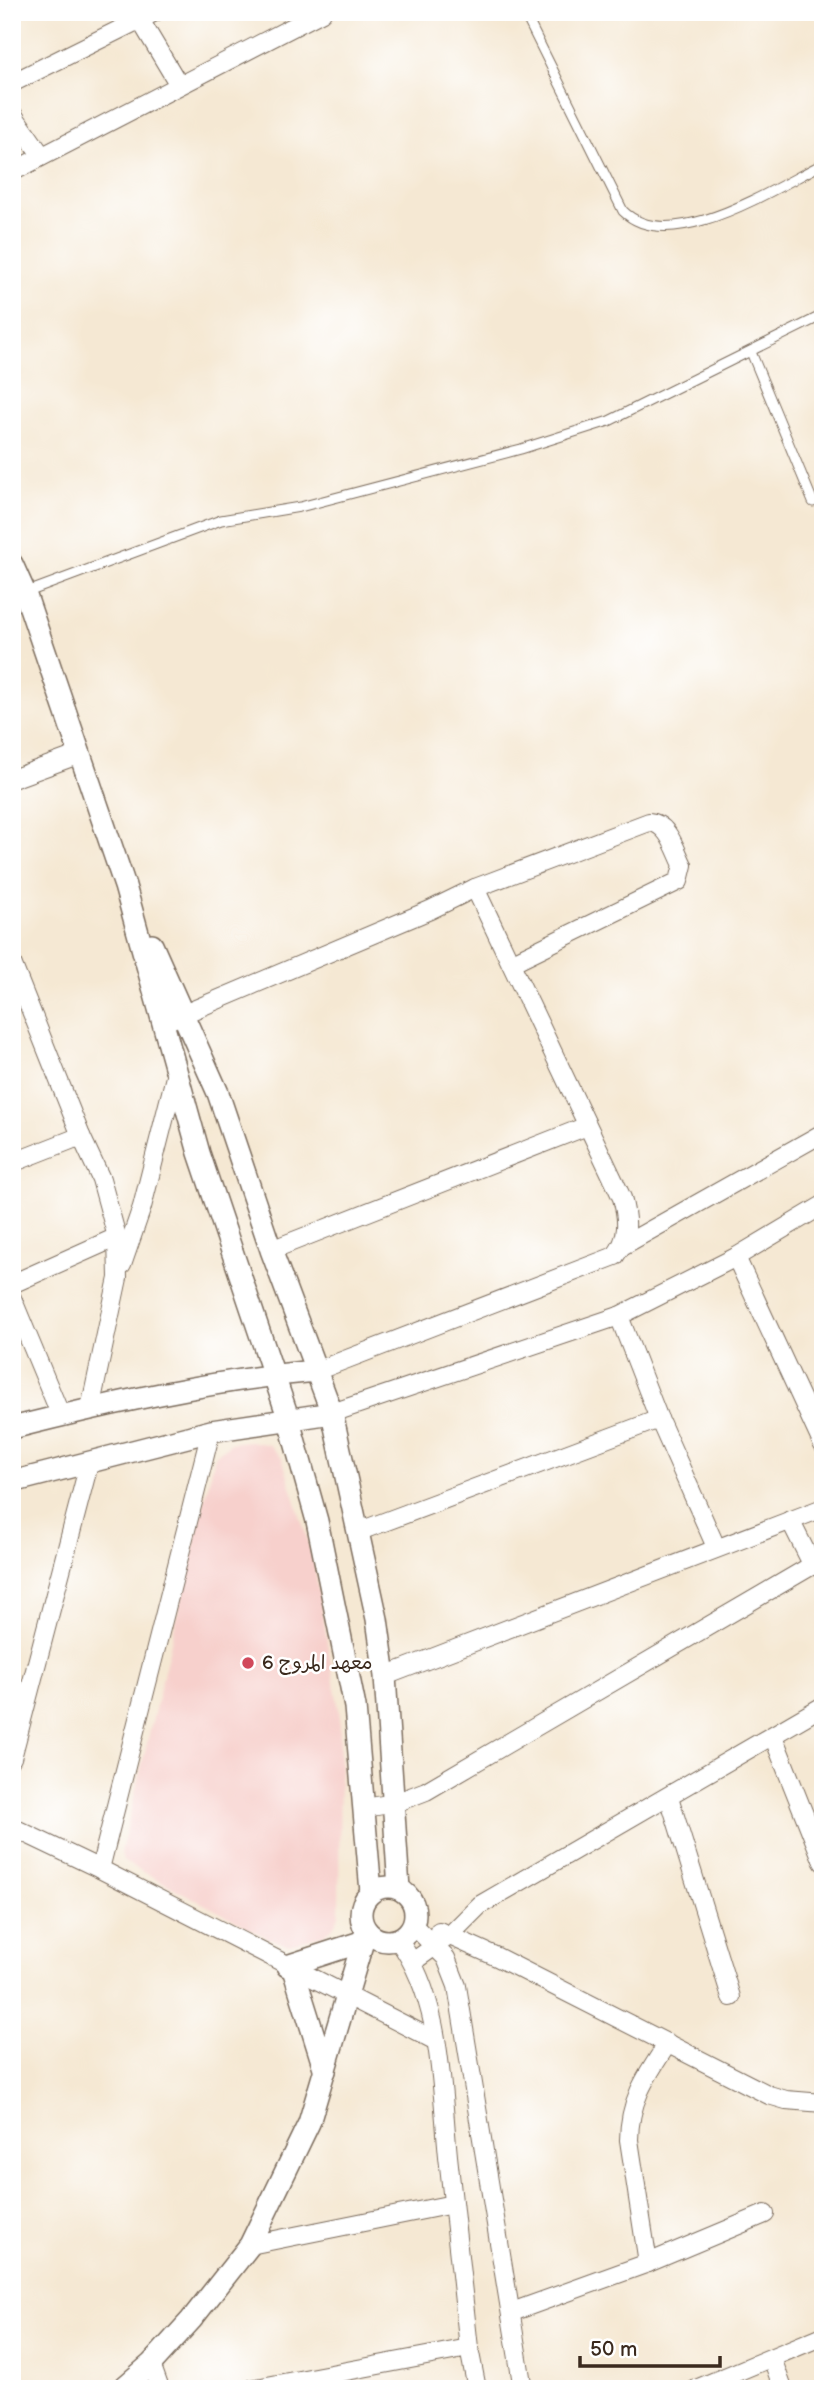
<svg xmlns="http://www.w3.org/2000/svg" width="835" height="2401" font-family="'Balsamiq Sans','Playpen Sans Arabic',sans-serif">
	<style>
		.built { fill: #f7d0cc }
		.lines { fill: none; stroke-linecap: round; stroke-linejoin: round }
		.service-casing { stroke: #7c6c5d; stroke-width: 11 }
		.minor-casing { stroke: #7c6c5d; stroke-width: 20 }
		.tertiary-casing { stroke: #7c6c5d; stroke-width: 24 }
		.service { stroke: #fff; stroke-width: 9 }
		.minor { stroke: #fff; stroke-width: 18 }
		.tertiary { stroke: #fff; stroke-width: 21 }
		.poi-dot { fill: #d1495b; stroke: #fff; stroke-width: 2.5 }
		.labels { text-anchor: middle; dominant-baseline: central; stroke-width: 5; stroke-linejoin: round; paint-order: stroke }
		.poi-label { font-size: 19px; fill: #3b2a1e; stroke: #fff; text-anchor: start }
	</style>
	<rect width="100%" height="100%" fill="#fff"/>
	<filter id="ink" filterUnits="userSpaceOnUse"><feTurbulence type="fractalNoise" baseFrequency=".0143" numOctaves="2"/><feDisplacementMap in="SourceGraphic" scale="14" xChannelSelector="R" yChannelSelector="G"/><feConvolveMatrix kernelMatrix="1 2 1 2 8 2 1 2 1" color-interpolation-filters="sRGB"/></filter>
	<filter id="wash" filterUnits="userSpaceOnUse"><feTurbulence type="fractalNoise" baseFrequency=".00686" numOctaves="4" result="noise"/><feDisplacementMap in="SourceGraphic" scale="28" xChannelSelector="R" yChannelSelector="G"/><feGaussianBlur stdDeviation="1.57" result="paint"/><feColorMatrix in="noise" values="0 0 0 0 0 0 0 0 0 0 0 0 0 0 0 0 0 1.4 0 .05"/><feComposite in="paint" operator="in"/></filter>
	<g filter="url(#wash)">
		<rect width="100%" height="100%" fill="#f5e8d3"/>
		<!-- built -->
		<polygon class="built" points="250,1441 269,1445 282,1458 291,1486 313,1558 340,1717 339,1915 334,1925 325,1934 288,1945 268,1938 123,1861 121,1853 215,1456 231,1443"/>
	</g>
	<g filter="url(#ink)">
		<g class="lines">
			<!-- service casing -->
			<g class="service-casing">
				<g id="service">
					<path d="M524 12 623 211C670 257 774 188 823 164"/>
					<polyline points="751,352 813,502"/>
					<polyline points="25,593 221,520 300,507 521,449 609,421 823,315"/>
				</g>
			</g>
			<!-- minor casing -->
			<g class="minor-casing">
				<g id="minor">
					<polyline points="136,13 179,85"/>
					<polyline points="12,83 155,12"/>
					<polyline points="12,113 42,156"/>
					<polyline points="12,172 322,12"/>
					<polyline points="12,779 80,754"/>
					<path d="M475 888 649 822C668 823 675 849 683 865L679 881 511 963"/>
					<polyline points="12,963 81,1136 101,1179 117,1237 118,1278 90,1409"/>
					<path d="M172 1019 430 910 475 888 622 1198C628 1220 629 1238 615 1256L316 1371"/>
					<polyline points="12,1163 81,1136"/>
					<polyline points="624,1245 823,1133"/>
					<polyline points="271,1250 587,1126"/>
					<polyline points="736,1257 823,1445"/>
					<polyline points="122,1265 142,1207 176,1073"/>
					<polyline points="12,1284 117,1237"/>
					<polyline points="12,1298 61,1416"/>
					<polyline points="619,1316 659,1419 716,1547"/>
					<polyline points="332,1413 619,1316 736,1257 823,1205"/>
					<polyline points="790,1520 813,1566"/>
					<polyline points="360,1531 659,1419"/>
					<polyline points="385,1676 823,1508"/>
					<polyline points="773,1736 823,1862"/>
					<polyline points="12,1758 89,1464"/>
					<polyline points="669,1797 731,1997"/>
					<polyline points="365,1808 395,1803 426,1791 823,1559"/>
					<polyline points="12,1827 100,1869 434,2040"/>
					<polyline points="100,1869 211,1431"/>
					<polyline points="413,1925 446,1958 457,1986 523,2389"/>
					<polyline points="439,1931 497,1957 769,2095 786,2100 823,2103"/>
					<path d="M398 1940C442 1999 441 2085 448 2156 455 2220 462 2284 469 2348L477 2389"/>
					<polyline points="414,1961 449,1936 480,1905 823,1706"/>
					<polyline points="250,2245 453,2204"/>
					<path d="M648 2263 629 2140C629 2100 647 2075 668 2043"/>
					<polyline points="512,2312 648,2263 765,2214"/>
					<polyline points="772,2358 783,2389"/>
					<polyline points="151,2364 160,2389"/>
					<polyline points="251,2389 469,2348"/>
					<polyline points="696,2389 823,2336"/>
				</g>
			</g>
			<!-- tertiary casing -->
			<g class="tertiary-casing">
				<g id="tertiary">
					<polyline points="12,564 25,593 125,886 199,1153 288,1417 317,1521 355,1707 371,1892"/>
					<polyline points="152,945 218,1093 271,1250 332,1413 377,1619 385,1676 399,1889"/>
					<path d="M12 1428C111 1403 214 1380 316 1371"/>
					<polyline points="12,1482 211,1431 332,1413"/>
					<circle cx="388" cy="1914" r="27"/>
					<polyline points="287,1966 364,1941"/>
					<polyline points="293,1969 325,2071"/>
					<polyline points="122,2389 151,2364 191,2320 250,2245 309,2123 366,1931"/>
				</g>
			</g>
			<!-- service -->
			<use href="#service" class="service"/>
			<!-- minor -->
			<use href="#minor" class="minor"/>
			<!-- tertiary -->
			<use href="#tertiary" class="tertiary"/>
		</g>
	</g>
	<!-- markers -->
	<circle class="poi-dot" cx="248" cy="1663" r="7"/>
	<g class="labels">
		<!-- poi labels -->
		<g class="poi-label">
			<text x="262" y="1663">معهد المروج 6</text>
		</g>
	</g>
	<!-- margin -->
	<rect width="835" height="2401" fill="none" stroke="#fff" stroke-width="42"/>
	<!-- scale -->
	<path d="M580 2356v10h140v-10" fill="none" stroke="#3b2a1e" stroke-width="3.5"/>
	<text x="590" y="2356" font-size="21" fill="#3b2a1e" stroke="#ffffff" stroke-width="5" paint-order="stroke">50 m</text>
</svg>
